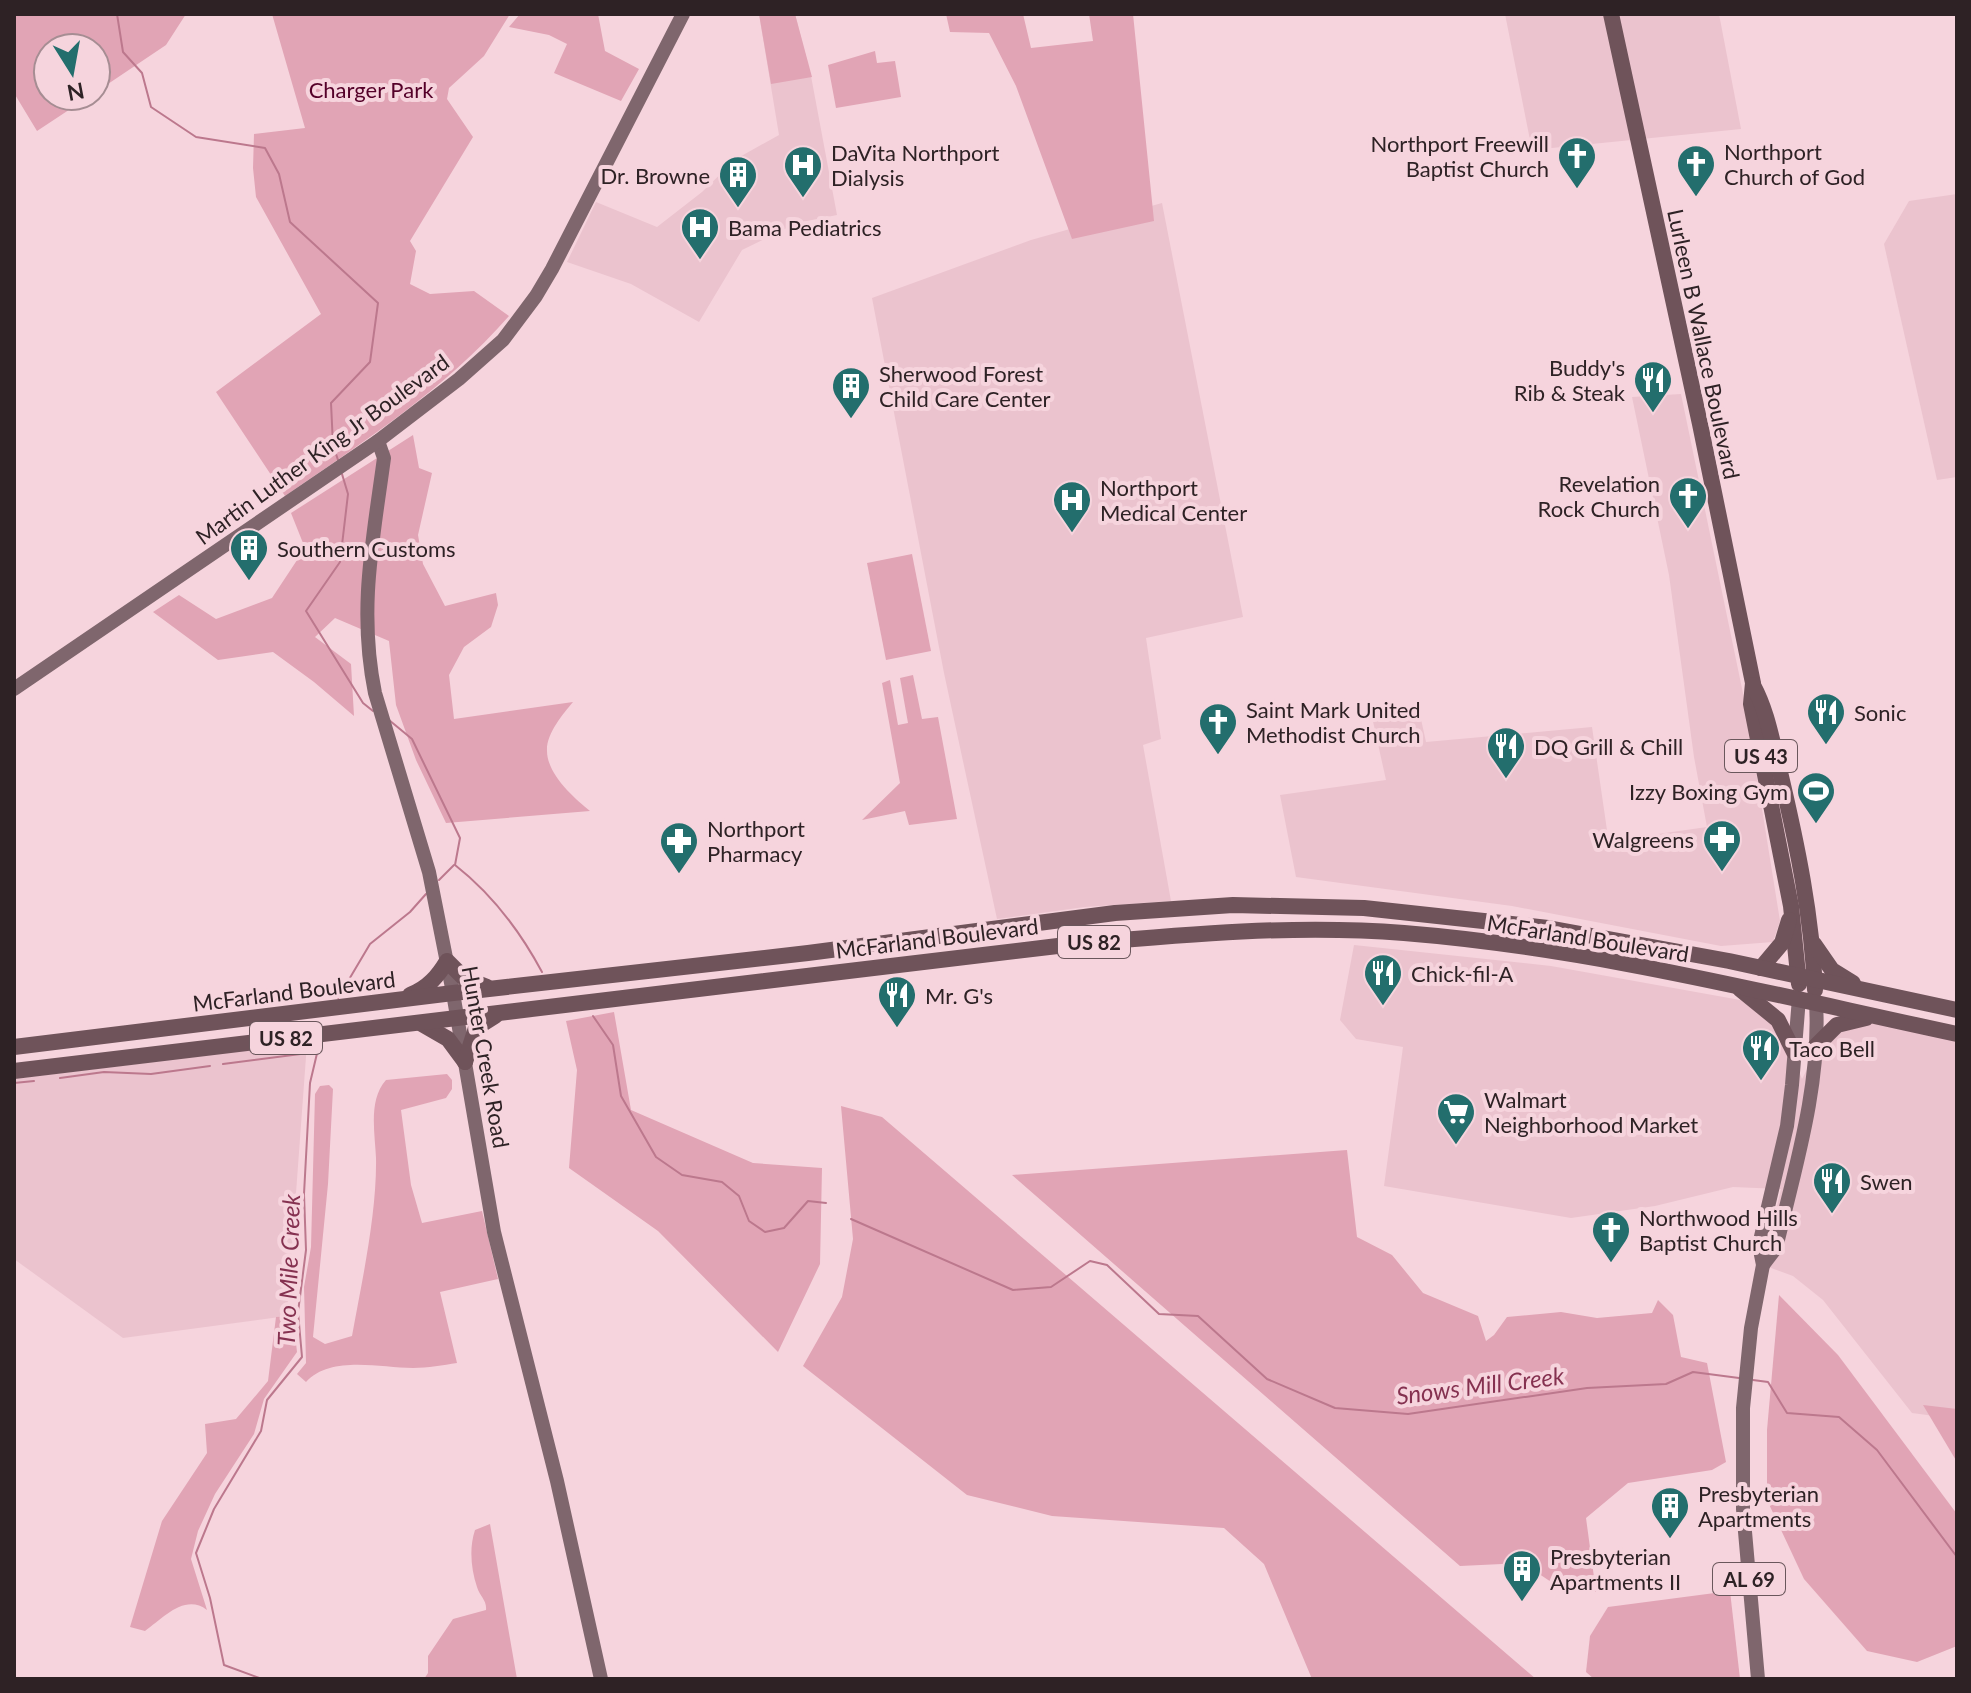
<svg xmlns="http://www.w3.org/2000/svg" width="1971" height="1693" font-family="Lato,sans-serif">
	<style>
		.built { fill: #ebc3ce }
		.green { fill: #e1a4b5 }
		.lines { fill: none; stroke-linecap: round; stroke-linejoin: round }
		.stream { stroke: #bc788d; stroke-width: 2 }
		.major { stroke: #7f666d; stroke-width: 14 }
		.highway { stroke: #6f535a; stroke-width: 16 }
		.labels { text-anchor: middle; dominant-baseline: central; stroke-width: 8; stroke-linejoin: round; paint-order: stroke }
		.shield { fill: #f6d4dd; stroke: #6a575c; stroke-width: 2 }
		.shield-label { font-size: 20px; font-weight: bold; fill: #2e2225 }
		.park-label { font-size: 22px; fill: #550029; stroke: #f6d4dd }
		.poi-label { font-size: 22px; fill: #2e2225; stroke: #f6d4dd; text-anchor: start }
		.street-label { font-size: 22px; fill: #2e2225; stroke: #f6d4dd }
		.water-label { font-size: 24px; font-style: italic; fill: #853150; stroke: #f6d4dd }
	</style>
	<rect width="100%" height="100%" fill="#f6d4dd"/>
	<!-- built -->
	<g class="built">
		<polygon points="759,14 795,14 811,76 837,215 797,223 742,250 699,322 631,284 567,262 596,202 657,227 702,192 736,159 779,135"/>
		<polygon points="1505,14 1719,14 1741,129 1532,150"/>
		<polygon points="1957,194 1957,477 1937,480 1884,244 1909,201"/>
		<polygon points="1162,203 1243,617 1146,638 1161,739 1143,745 1171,901 1085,907 997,919 944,673 872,298 1031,240"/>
		<polygon points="1681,394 1745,703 1780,921 1773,942 1721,946 1512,906 1296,877 1280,795 1386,780 1372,717 1419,710 1426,742 1592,727 1608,837 1623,839 1707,827 1694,757 1669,575 1632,397"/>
		<polygon points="1354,945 1551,966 1757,1003 1787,1042 1802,1079 1822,1041 1855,1021 1957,1034 1957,1419 1912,1413 1823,1300 1793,1276 1763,1265 1781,1189 1733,1187 1655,1206 1571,1218 1384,1186 1403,1047 1356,1039 1340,1020"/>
		<polygon points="307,1043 287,1316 123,1338 14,1259 14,1079"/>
	</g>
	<!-- green -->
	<g class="green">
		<polygon points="14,14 186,14 166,45 96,92 96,48 48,48 48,96 90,96 37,131 14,93"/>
		<path d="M272 14H510L484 56 449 88 447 99 473 137 410 241 416 251 410 284 430 294 474 291 509 316C444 390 366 440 285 496L216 392 321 314 256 197 253 168 254 134 305 128Z"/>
		<polygon points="520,14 598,14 605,51 639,69 621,101 554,73 567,44 549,35 509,27"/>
		<polygon points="759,14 795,14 812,77 771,84"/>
		<polygon points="946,14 1023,14 1031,48 1093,41 1089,14 1133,14 1154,221 1072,239 1016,86 989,33 950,32"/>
		<polygon points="875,51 877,63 895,61 901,97 836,108 828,65"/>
		<path d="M413 435 419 468 432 473 418 535 423 564 445 606 496 593 498 605 491 627 464 647 449 675 454 719 573 702C563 714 546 734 547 751 547 774 574 798 590 811L446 823 416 760 396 705 389 641 335 618 315 637 351 664 354 716 314 682 273 652 218 660 153 612 179 595 216 619 272 598 305 548 291 513Z"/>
		<polygon points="912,554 931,651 886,660 867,563"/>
		<polygon points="913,675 922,719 938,717 957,819 909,825 905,811 862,820 900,783 882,683 890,680 898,725 908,723 900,678"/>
		<polygon points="614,1012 631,1110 753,1163 822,1168 820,1264 778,1352 658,1231 569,1168 577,1070 566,1021"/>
		<path d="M447 1074 452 1080V1089L446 1098 401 1110 411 1185 422 1223 482 1211 498 1279 440 1292 457 1363C443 1365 428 1368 413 1368 380 1368 331 1355 306 1382L297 1374 306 1363 304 1287 311 1247 315 1094 320 1086 329 1085 333 1089 328 1184 313 1337 325 1344 352 1336C362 1281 377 1213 376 1158 375 1133 368 1100 386 1080Z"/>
		<polygon points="841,1106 882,1117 1536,1679 1312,1679 1264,1564 1224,1528 1052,1516 967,1495 803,1366 842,1297 853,1239"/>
		<polygon points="1347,1150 1357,1237 1392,1255 1423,1293 1478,1316 1486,1341 1494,1335 1507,1317 1561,1312 1597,1318 1652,1313 1658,1300 1673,1315 1681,1357 1707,1363 1726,1462 1712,1470 1628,1483 1586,1518 1596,1592 1566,1592 1523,1563 1460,1566 1012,1175"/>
		<polygon points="1779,1295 1838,1355 1957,1514 1957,1646 1917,1662 1867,1651 1804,1579 1767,1500 1767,1430"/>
		<path d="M293 1316 297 1352 264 1399 254 1434 215 1494 198 1531 191 1559 207 1610C185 1593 163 1618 145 1631L130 1627 162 1521 207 1453 205 1424 236 1419 268 1381 276 1317Z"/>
		<polygon points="1923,1405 1957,1409 1957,1462"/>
		<path d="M490 1524 517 1679H424L428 1673V1656L453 1619 486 1610C487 1600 480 1597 477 1587 471 1569 469 1548 475 1530Z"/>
		<polygon points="1730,1591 1740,1679 1594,1679 1586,1672 1590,1636 1608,1607"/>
	</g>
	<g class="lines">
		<!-- stream -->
		<g class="stream">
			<polyline points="117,14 123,52 142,73 151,107 196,137 265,148 279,174 290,222 378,303 370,362 331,403 333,445 338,460"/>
			<polyline points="342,474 348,494 340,562 306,611 363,703 373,711"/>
			<path d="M389 720 412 739 460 838 455 865C492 894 520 931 542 972"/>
			<polyline points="439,880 454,865"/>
			<polyline points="338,998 370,944 410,912 426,894"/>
			<polyline points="593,1016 613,1045 621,1096 656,1157 682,1175 722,1182 739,1196 749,1221 765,1232 784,1228 808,1201 826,1203"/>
			<polyline points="223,1064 316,1052"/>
			<polyline points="60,1078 104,1072 151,1074 210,1066"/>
			<polyline points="14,1083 34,1081"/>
			<polyline points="851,1219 1013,1290 1051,1287 1090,1261 1107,1265 1159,1314 1198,1316 1267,1379 1335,1408 1408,1414 1587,1388 1666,1384 1693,1372 1739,1378"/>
			<polyline points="1753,1380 1768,1382 1787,1413 1839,1417 1877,1450 1957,1557"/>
			<polyline points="262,1679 224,1665 210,1598 196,1553 214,1509 261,1431 267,1400 302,1357 298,1312 306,1250 304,1194 310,1083 319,1045"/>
		</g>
		<!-- major -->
		<g class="major">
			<path d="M378 441 384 458C373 540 358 610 375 693L429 872 453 993 494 1232 557 1481 601 1679"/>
			<polyline points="14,689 378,441 459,379 503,340 536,296 552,269 683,14"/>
			<path d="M1763 1265 1776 1248C1795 1168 1821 1085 1816 1002"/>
			<polyline points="1758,1679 1743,1509 1743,1408 1751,1328 1763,1265 1759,1245 1787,1126 1792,1085 1799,998"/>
		</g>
		<!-- highway -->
		<g class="highway">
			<polyline points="1611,14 1700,424 1753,683 1751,704 1791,906 1799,984"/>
			<path d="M1753 685C1768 713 1772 742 1780 772 1797 844 1812 916 1815 990"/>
			<polyline points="1814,944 1832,970 1853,983"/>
			<polyline points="1761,968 1782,943 1789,920"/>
			<polyline points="1740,989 1778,1020 1794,1052"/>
			<path d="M410 995C428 988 438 976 447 961L464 978 487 987"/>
			<polyline points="422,1024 448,1039 465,1062"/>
			<polyline points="14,1047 453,993 808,953 1115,913 1233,905 1364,908 1548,928 1729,961 1957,1010"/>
			<polyline points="1815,1047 1837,1025 1866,1018"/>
			<polyline points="465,1062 476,1028 495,1016"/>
			<path d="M14 1071 1066 945C1178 935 1291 924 1404 933 1591 948 1774 995 1957 1034"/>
		</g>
	</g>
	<!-- icons -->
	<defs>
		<g id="church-pin" transform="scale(2)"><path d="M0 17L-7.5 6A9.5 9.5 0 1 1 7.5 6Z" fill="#236e6d" stroke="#f6d4dd"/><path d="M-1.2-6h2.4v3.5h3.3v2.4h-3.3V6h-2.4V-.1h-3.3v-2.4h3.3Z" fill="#fff"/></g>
		<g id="hospital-pin" transform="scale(2)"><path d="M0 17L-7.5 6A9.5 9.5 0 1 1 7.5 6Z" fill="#236e6d" stroke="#f6d4dd"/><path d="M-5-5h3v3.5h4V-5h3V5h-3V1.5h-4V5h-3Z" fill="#fff"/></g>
		<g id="building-pin" transform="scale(2)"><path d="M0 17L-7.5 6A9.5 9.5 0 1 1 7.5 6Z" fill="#236e6d" stroke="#f6d4dd"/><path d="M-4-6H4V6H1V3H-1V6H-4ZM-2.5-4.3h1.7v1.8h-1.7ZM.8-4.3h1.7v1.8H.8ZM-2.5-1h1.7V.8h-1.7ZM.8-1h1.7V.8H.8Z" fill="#fff"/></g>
		<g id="restaurant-pin" transform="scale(2)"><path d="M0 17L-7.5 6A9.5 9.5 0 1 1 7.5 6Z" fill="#236e6d" stroke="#f6d4dd"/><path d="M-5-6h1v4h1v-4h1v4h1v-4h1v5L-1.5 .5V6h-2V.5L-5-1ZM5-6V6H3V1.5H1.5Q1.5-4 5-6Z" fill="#fff"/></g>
		<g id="stadium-pin" transform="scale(2)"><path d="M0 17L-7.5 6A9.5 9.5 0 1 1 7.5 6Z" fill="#236e6d" stroke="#f6d4dd"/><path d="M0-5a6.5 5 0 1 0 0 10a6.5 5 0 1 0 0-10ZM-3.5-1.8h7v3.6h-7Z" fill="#fff"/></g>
		<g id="pharmacy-pin" transform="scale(2)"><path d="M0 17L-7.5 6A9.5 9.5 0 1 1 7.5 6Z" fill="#236e6d" stroke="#f6d4dd"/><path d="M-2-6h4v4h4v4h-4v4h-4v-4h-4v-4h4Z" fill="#fff"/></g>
		<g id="supermarket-pin" transform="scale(2)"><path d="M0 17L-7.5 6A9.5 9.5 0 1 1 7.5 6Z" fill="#236e6d" stroke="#f6d4dd"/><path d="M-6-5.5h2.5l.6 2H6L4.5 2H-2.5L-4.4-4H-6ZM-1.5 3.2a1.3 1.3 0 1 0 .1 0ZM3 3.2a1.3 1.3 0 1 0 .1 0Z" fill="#fff"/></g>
	</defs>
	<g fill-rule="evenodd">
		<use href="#church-pin" x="1577" y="156"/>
		<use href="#church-pin" x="1696" y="164"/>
		<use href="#hospital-pin" x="803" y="165"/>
		<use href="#building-pin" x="738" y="175"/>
		<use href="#hospital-pin" x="700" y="227"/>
		<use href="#restaurant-pin" x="1653" y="380"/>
		<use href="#building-pin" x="851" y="386"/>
		<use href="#church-pin" x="1688" y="496"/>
		<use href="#hospital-pin" x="1072" y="500"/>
		<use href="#building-pin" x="249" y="548"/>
		<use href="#restaurant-pin" x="1826" y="712"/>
		<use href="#church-pin" x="1218" y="722"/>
		<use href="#restaurant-pin" x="1506" y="746"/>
		<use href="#stadium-pin" x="1816" y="791"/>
		<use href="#pharmacy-pin" x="1722" y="839"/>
		<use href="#pharmacy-pin" x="679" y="841"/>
		<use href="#restaurant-pin" x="1383" y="973"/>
		<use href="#restaurant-pin" x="897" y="995"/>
		<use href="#restaurant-pin" x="1761" y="1048"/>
		<use href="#supermarket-pin" x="1456" y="1112"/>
		<use href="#restaurant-pin" x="1832" y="1181"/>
		<use href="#church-pin" x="1611" y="1230"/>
		<use href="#building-pin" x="1670" y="1506"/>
		<use href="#building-pin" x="1522" y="1569"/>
	</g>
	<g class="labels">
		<!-- shield labels -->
		<g class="shield">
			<rect x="1725" y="740" width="72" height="32" rx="6"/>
			<rect x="1058" y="926" width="72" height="32" rx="6"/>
			<rect x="250" y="1022" width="72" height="32" rx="6"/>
			<rect x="1713" y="1563" width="72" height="32" rx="6"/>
		</g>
		<g class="shield-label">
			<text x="1761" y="756">US 43</text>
			<text x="1094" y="942">US 82</text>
			<text x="286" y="1038">US 82</text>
			<text x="1749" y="1579">AL 69</text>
		</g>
		<!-- park labels -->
		<g class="park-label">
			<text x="371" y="89">Charger Park</text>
		</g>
		<!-- poi labels -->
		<g class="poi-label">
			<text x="1549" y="143" text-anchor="end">Northport Freewill<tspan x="1549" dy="25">Baptist Church</tspan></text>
			<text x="1724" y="151">Northport<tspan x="1724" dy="25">Church of God</tspan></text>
			<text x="831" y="152">DaVita Northport<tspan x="831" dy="25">Dialysis</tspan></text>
			<text x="710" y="175" text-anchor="end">Dr. Browne</text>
			<text x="728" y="227">Bama Pediatrics</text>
			<text x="1625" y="367" text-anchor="end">Buddy's<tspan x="1625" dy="25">Rib &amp; Steak</tspan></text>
			<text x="879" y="373">Sherwood Forest<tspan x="879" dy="25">Child Care Center</tspan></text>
			<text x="1660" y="483" text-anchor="end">Revelation<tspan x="1660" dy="25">Rock Church</tspan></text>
			<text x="1100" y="487">Northport<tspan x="1100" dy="25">Medical Center</tspan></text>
			<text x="277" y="548">Southern Customs</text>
			<text x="1246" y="709">Saint Mark United<tspan x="1246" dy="25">Methodist Church</tspan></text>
			<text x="1854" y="712">Sonic</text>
			<text x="1534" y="746">DQ Grill &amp; Chill</text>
			<text x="1788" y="791" text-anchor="end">Izzy Boxing Gym</text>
			<text x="707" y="828">Northport<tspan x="707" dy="25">Pharmacy</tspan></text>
			<text x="1694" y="839" text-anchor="end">Walgreens</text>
			<text x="1411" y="973">Chick-fil-A</text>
			<text x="925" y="995">Mr. G's</text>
			<text x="1789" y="1048">Taco Bell</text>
			<text x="1484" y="1099">Walmart<tspan x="1484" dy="25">Neighborhood Market</tspan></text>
			<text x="1860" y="1181">Swen</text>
			<text x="1639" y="1217">Northwood Hills<tspan x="1639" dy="25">Baptist Church</tspan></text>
			<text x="1698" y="1493">Presbyterian<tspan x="1698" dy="25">Apartments</tspan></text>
			<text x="1550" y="1556">Presbyterian<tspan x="1550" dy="25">Apartments II</tspan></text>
		</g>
		<!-- street labels -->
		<g class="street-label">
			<text transform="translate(1704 344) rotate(78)">Lurleen B Wallace Boulevard</text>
			<text transform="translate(322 449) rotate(-36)">Martin Luther King Jr Boulevard</text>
			<text transform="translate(937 938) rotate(-7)">McFarland Boulevard</text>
			<text transform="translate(1588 938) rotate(9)">McFarland Boulevard</text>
			<text transform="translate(294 991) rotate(-7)">McFarland Boulevard</text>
			<text transform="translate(486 1057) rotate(80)">Hunter Creek Road</text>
		</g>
		<!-- water labels -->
		<g class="water-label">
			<text transform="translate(288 1270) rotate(-88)">Two Mile Creek</text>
			<text transform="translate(1480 1385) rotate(-7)">Snows Mill Creek</text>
		</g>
	</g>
	<!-- border -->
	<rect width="1971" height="1693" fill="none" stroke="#2e2225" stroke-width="32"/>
	<!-- north arrow -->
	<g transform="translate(72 72) rotate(169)"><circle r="38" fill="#f6d4dd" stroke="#a68d93" stroke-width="2"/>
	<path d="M0-6L14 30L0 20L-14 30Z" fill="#236e6d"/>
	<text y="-12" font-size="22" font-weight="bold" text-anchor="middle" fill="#2e2225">N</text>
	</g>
</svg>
